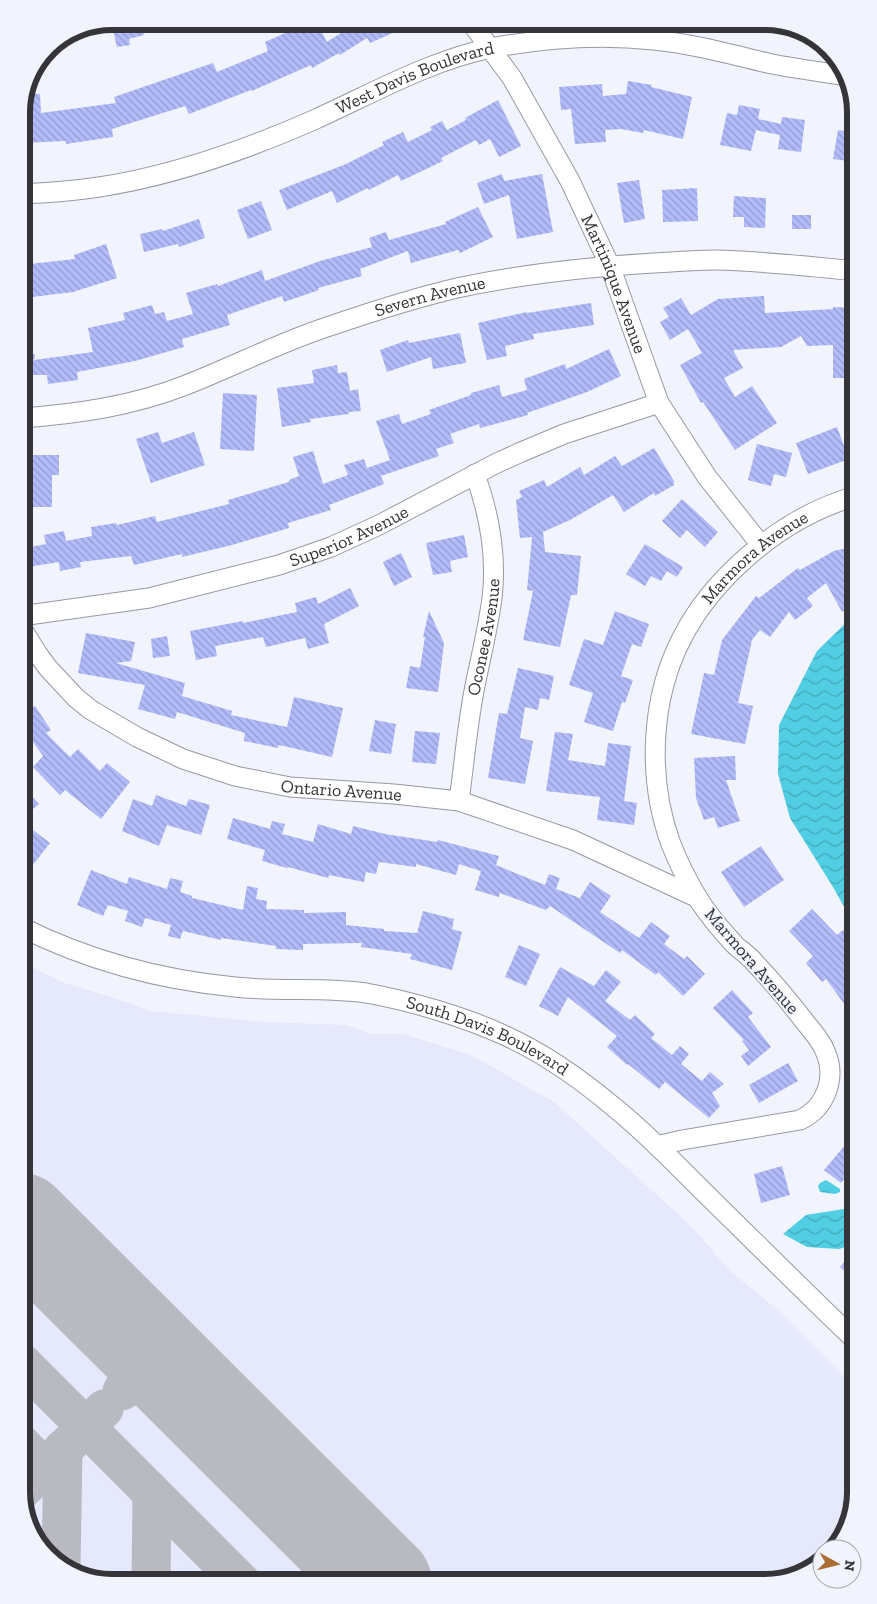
<svg xmlns="http://www.w3.org/2000/svg" width="877" height="1604" font-family="'Zilla Slab',serif">
	<style>
		.built { fill: #e6e9fb }
		.water { fill: url(#water-waves) }
		.lines { fill: none; stroke-linecap: round; stroke-linejoin: round }
		.taxiway { stroke: #b8b9c1; stroke-width: 39 }
		.runway { stroke: #b8b9c1; stroke-width: 98 }
		.building { fill: url(#building-back-hatch) }
		.minor-casing { stroke: #9799a2; stroke-width: 21 }
		.minor { stroke: #fff; stroke-width: 19 }
		.labels { text-anchor: middle; dominant-baseline: central; stroke-width: 4; stroke-linejoin: round; paint-order: stroke }
		.street-label { font-size: 18px; fill: #353539; stroke: #f1f3fd }
		.rim { fill: none; stroke: #353539; stroke-width: 6 }
	</style>
	<defs>
		<pattern id="water-waves" width="16" height="10" patternUnits="userSpaceOnUse" patternTransform="scale(1.25)"><rect width="16" height="10" fill="#51cee3"/><path d="M0 5q4-4 8 0t8 0" fill="none" stroke="#44a8b9"/></pattern>
		<pattern id="building-back-hatch" width="6" height="6" patternUnits="userSpaceOnUse" patternTransform="scale(1.25)"><rect width="6" height="6" fill="#b2bcfb"/><path d="M-1 5l2 2M0 0l6 6M5-1l2 2" fill="none" stroke="#929acc"/></pattern>
	</defs>
	<rect width="100%" height="100%" fill="#f1f3fd"/>
	<!-- built -->
	<polygon class="built" points="21,962 62,982 120,1000 150,1011 265,1022 346,1025 371,1034 403,1034 471,1055 554,1102 690,1225 731,1272 774,1307 856,1389 856,1493 840,1543 833,1549 822,1549 822,1558 800,1576 765,1583 106,1583 61,1567 28,1527 21,1492"/>
	<!-- water -->
	<g class="water">
		<polygon points="856,613 856,745 853,748 856,800 856,928 833,887 790,818 778,774 779,725 817,651"/>
		<polygon points="826,1180 840,1189 840,1192 835,1194 820,1192 818,1186 820,1183"/>
		<polygon points="856,1207 856,1244 839,1249 807,1247 783,1234 806,1215"/>
	</g>
	<g class="lines">
		<!-- taxiway -->
		<g class="taxiway">
			<polyline points="21,1223 22,1223"/>
			<path d="M110 1311C114 1318 120 1324 124 1331 136 1350 135 1372 122 1391 141 1378 162 1376 182 1388 189 1392 194 1397 202 1401"/>
			<polyline points="21,1362 242,1583"/>
			<polyline points="21,1444 44,1468"/>
			<polyline points="149,1490 152,1499 151,1583"/>
			<polyline points="21,1491 104,1409"/>
			<polyline points="61,1567 63,1449"/>
		</g>
		<!-- runway -->
		<polyline class="runway" points="21,1222 383,1583"/>
	</g>
	<!-- building -->
	<g class="building">
		<polygon points="126,21 141,21 144,35 129,39 130,45 117,47 112,26 126,23"/>
		<polygon points="287,21 316,21 327,42 359,21 420,21 370,43 367,38 340,55 339,53 312,68 311,65 252,91 251,90 189,114 185,106 112,129 113,137 66,144 66,141 21,143 21,106 27,94 40,94 41,113 116,103 114,97 213,63 217,72 268,51 265,42 292,30"/>
		<polygon points="628,81 652,85 651,87 692,97 683,139 644,130 643,133 621,129 605,130 606,142 575,144 571,109 561,110 559,87 602,84 603,96 626,94"/>
		<polygon points="498,100 521,146 499,157 490,139 479,145 476,140 441,158 443,161 401,181 398,175 369,190 368,188 337,203 332,191 287,210 279,190 346,164 384,145 382,142 403,132 408,142 432,130 430,127 442,121 447,130 466,120 465,118"/>
		<polygon points="739,105 760,109 758,119 781,124 782,117 805,120 801,152 778,149 780,135 756,130 751,151 720,145 727,113 737,115"/>
		<polygon points="838,130 856,133 856,162 833,159"/>
		<polygon points="502,174 504,181 542,174 553,232 517,239 509,195 484,204 477,183"/>
		<polygon points="639,180 645,219 624,223 617,183"/>
		<polygon points="697,188 698,221 663,222 662,190"/>
		<polygon points="734,196 766,198 765,228 744,227 744,217 733,217"/>
		<polygon points="261,201 272,230 248,239 237,210"/>
		<polygon points="478,207 493,237 460,253 458,250 411,263 408,251 360,269 362,276 318,288 319,290 284,302 282,296 227,315 230,325 182,339 184,347 135,361 77,372 78,380 48,384 47,375 21,375 21,354 35,354 34,360 93,352 88,328 125,320 123,313 152,305 155,314 164,312 167,321 193,314 186,293 217,284 218,286 262,270 265,281 320,261 372,247 369,238 386,232 389,240 446,224 445,222"/>
		<rect x="792" y="215" width="19" height="14"/>
		<polygon points="199,219 205,238 179,247 178,244 144,252 140,234 162,229 163,231"/>
		<polygon points="106,244 117,278 73,292 24,298 21,265 75,259 74,255"/>
		<polygon points="764,296 765,313 833,309 833,307 854,308 853,328 856,328 856,378 833,378 833,345 807,346 801,336 781,347 733,350 743,368 724,378 735,397 752,386 777,423 735,450 703,402 701,403 680,365 702,353 688,329 670,340 660,322 669,317 663,308 681,298 691,315 718,299"/>
		<polygon points="591,303 594,325 533,334 534,339 505,346 507,356 487,360 478,323 527,312 527,313"/>
		<polygon points="460,333 466,363 433,369 431,357 387,372 380,350 408,340 409,343"/>
		<polygon points="609,349 621,376 587,392 527,413 528,415 480,428 479,424 450,434 454,443 436,449 439,456 381,476 384,484 329,505 331,510 288,523 289,528 232,545 182,557 182,554 134,565 131,556 80,562 81,567 60,571 59,562 28,567 25,548 46,544 44,535 64,531 66,541 92,536 91,527 116,523 117,525 155,516 157,522 229,504 228,500 289,482 289,480 299,476 293,457 313,451 323,484 348,475 344,465 364,459 367,468 390,460 376,421 399,414 402,424 431,414 429,410 471,395 471,393 499,385 502,397 527,390 524,379 565,364 566,369"/>
		<polygon points="337,365 338,373 347,372 350,391 358,389 361,411 349,412 349,414 310,419 311,422 282,427 277,388 314,383 312,370"/>
		<polygon points="223,393 257,395 254,451 220,449"/>
		<polygon points="837,427 849,459 808,474 796,443"/>
		<polygon points="158,432 162,443 194,432 205,465 151,483 136,439"/>
		<polygon points="757,444 792,453 786,477 774,474 771,486 748,480"/>
		<polygon points="654,448 674,481 674,485 655,496 654,493 624,512 613,495 570,520 543,532 545,552 581,556 577,595 571,595 560,647 523,640 533,591 527,590 532,537 520,538 516,500 522,497 519,491 544,480 547,487 580,467 584,475 615,456 622,466"/>
		<polygon points="33,455 59,455 59,475 52,475 52,507 21,507 21,491 32,491"/>
		<polygon points="682,499 718,532 705,547 687,530 680,538 662,521"/>
		<polygon points="464,535 468,557 450,561 452,572 433,575 426,543"/>
		<polygon points="645,544 683,567 677,577 667,571 661,581 651,576 645,586 626,574"/>
		<polygon points="856,546 856,604 842,612 826,583 807,598 813,606 795,620 789,612 770,637 760,630 752,640 738,703 753,706 745,744 691,734 704,673 714,675 722,640 756,596 759,598 798,568 800,570 834,551"/>
		<polygon points="401,553 412,577 394,586 383,562"/>
		<polygon points="350,588 359,606 324,624 329,643 308,649 305,638 266,647 263,637 215,646 217,656 196,660 190,631 243,621 243,623 297,612 295,603 316,597 318,604"/>
		<polygon points="429,611 444,643 438,692 406,688 410,666 420,668 425,637 423,637"/>
		<polygon points="615,611 649,624 641,647 632,644 621,676 633,680 625,703 622,702 613,731 584,722 593,693 569,685 584,639 603,645"/>
		<polygon points="86,633 135,642 131,661 116,663 185,683 182,696 232,711 231,715 287,727 294,697 343,708 332,757 279,745 278,748 244,741 245,733 177,712 175,719 138,709 145,685 78,673"/>
		<polygon points="167,636 170,656 153,658 151,639"/>
		<polygon points="518,668 554,676 549,700 540,698 538,710 525,707 520,738 533,741 525,784 488,778 499,713 507,714"/>
		<polygon points="35,706 51,730 46,733 70,757 78,749 100,771 107,763 130,782 101,819 65,790 60,795 33,767 43,756 21,725 21,715"/>
		<polygon points="375,720 396,724 391,754 369,751"/>
		<polygon points="415,731 440,733 436,764 412,762"/>
		<polygon points="555,732 573,734 568,760 605,766 608,743 631,746 624,801 637,803 634,825 597,820 600,797 546,791"/>
		<polygon points="735,756 736,780 726,780 740,821 718,828 714,817 704,820 696,798 694,758"/>
		<polygon points="21,785 39,804 21,819"/>
		<polygon points="156,795 186,806 189,799 210,805 201,835 167,825 159,846 122,831 133,799 152,806"/>
		<polygon points="233,818 270,829 272,821 285,824 282,834 313,842 318,824 351,834 353,826 385,834 437,842 438,840 499,856 496,865 545,885 549,874 560,878 556,889 580,898 590,882 611,896 600,912 639,938 651,922 670,936 664,944 684,959 687,956 705,974 683,996 658,972 656,975 622,950 620,953 550,906 546,910 500,893 499,897 475,890 481,871 459,864 456,875 416,864 416,867 379,862 376,874 366,872 364,882 329,875 328,878 288,867 287,868 262,861 265,850 227,839"/>
		<polygon points="21,821 50,843 21,880"/>
		<polygon points="761,846 784,880 744,907 721,872"/>
		<polygon points="91,870 127,884 129,877 167,889 170,878 183,881 180,892 192,896 192,898 243,910 247,886 258,888 256,899 267,901 266,909 304,910 304,913 346,912 346,925 384,929 384,931 417,933 423,911 454,919 452,929 462,932 452,970 410,959 412,954 361,947 362,943 303,944 303,950 276,949 276,946 221,938 221,940 183,931 180,939 168,936 171,925 145,918 142,927 125,921 128,911 108,905 103,916 77,905"/>
		<polygon points="812,909 837,935 843,930 856,944 856,1020 826,979 822,982 806,963 813,956 789,931"/>
		<polygon points="519,945 540,954 526,986 505,977"/>
		<polygon points="560,967 594,986 606,970 621,982 605,1001 630,1020 635,1015 655,1034 651,1038 672,1055 680,1046 689,1054 681,1064 702,1081 710,1072 724,1084 712,1093 720,1106 709,1118 665,1082 659,1089 628,1064 627,1065 607,1047 617,1036 568,997 558,1016 539,1006"/>
		<polygon points="732,990 753,1013 748,1017 771,1047 748,1066 741,1056 749,1050 742,1041 744,1040 713,1008"/>
		<polygon points="788,1063 798,1081 759,1103 749,1085"/>
		<polygon points="856,1132 856,1183 847,1176 841,1183 824,1170"/>
		<polygon points="782,1166 790,1195 761,1203 754,1174"/>
		<polygon points="856,1248 856,1281 840,1267"/>
	</g>
	<g class="lines">
		<!-- minor casing -->
		<g class="minor-casing">
			<g id="minor">
				<path id="s1" d="M470 21 512 78 570 181 610 266 659 403 707 477 761 545"/>
				<path id="s2" d="M21 194C47 193 73 191 99 187 172 176 248 149 316 119 373 93 429 61 491 48 544 38 600 34 654 40 694 44 733 55 772 64 797 69 823 72 848 76"/>
				<path id="s3" d="M21 418C77 414 133 406 186 385 235 366 282 341 333 325 374 311 415 298 457 288 522 274 588 267 654 263 674 262 694 260 714 260 761 261 809 266 856 271"/>
				<path id="s4" d="M21 616 149 598 279 565 331 547 379 525 497 463 519 453 564 434 659 403"/>
				<path id="s5" d="M21 627 37 653 48 668 76 698 91 710 137 737 183 759 235 776 290 787 394 794 459 801 573 840 698 898"/>
				<path id="s6" d="M459 801C464 765 467 728 474 691 480 660 488 629 492 598 497 557 489 513 475 474"/>
				<path id="s7" d="M21 927C87 960 162 980 235 987 279 992 323 987 366 993 411 1001 465 1017 506 1036 545 1054 582 1080 615 1108 650 1136 681 1170 714 1202 761 1248 808 1295 856 1341"/>
				<path id="s8" d="M657 1146 682 1140 800 1120C826 1108 837 1077 825 1051 821 1040 812 1031 805 1022 789 1001 772 981 754 962 749 956 742 951 736 946 722 931 708 915 697 897 687 880 678 862 671 844 647 779 650 698 683 636 698 607 722 579 747 557 779 529 814 508 856 496"/>
			</g>
		</g>
		<!-- minor -->
		<use href="#minor" class="minor"/>
	</g>
	<g class="labels">
		<!-- street labels -->
		<g class="street-label">
			<text stroke="none"><textPath href="#s2" startOffset="414">West Davis Boulevard</textPath></text>
			<text stroke="none"><textPath href="#s1" startOffset="301">Martinique Avenue</textPath></text>
			<text stroke="none"><textPath href="#s3" startOffset="429">Severn Avenue</textPath></text>
			<text stroke="none"><textPath href="#s4" startOffset="339">Superior Avenue</textPath></text>
			<text stroke="none"><textPath href="#s8" startOffset="809">Marmora Avenue</textPath></text>
			<text stroke="none"><textPath href="#s6" startOffset="166">Oconee Avenue</textPath></text>
			<text stroke="none"><textPath href="#s5" startOffset="376">Ontario Avenue</textPath></text>
			<text transform="translate(752 961) rotate(49)">Marmora Avenue</text>
			<text stroke="none"><textPath href="#s7" startOffset="484">South Davis Boulevard</textPath></text>
		</g>
	</g>
	<!-- crop -->
	<path d="M0 0H877V1604H0ZM112 30H765A82 82 0 0 1 847 112V1492A82 82 0 0 1 765 1574H112A82 82 0 0 1 30 1492V112A82 82 0 0 1 112 30Z" fill="#f1f3fd" fill-rule="evenodd"/>
	<path class="rim" d="M112 30H765A82 82 0 0 1 847 112V1492A82 82 0 0 1 765 1574H112A82 82 0 0 1 30 1492V112A82 82 0 0 1 112 30Z"/>
	<!-- north arrow -->
	<g transform="translate(837 1564) rotate(98)"><circle r="24" fill="#f1f3fd" stroke="#a6a7af"/>
	<path d="M0-4L9 19L0 12L-9 19Z" fill="#ac6d34"/>
	<text y="-8" font-size="14" font-weight="bold" text-anchor="middle" fill="#353539">N</text>
	</g>
</svg>
